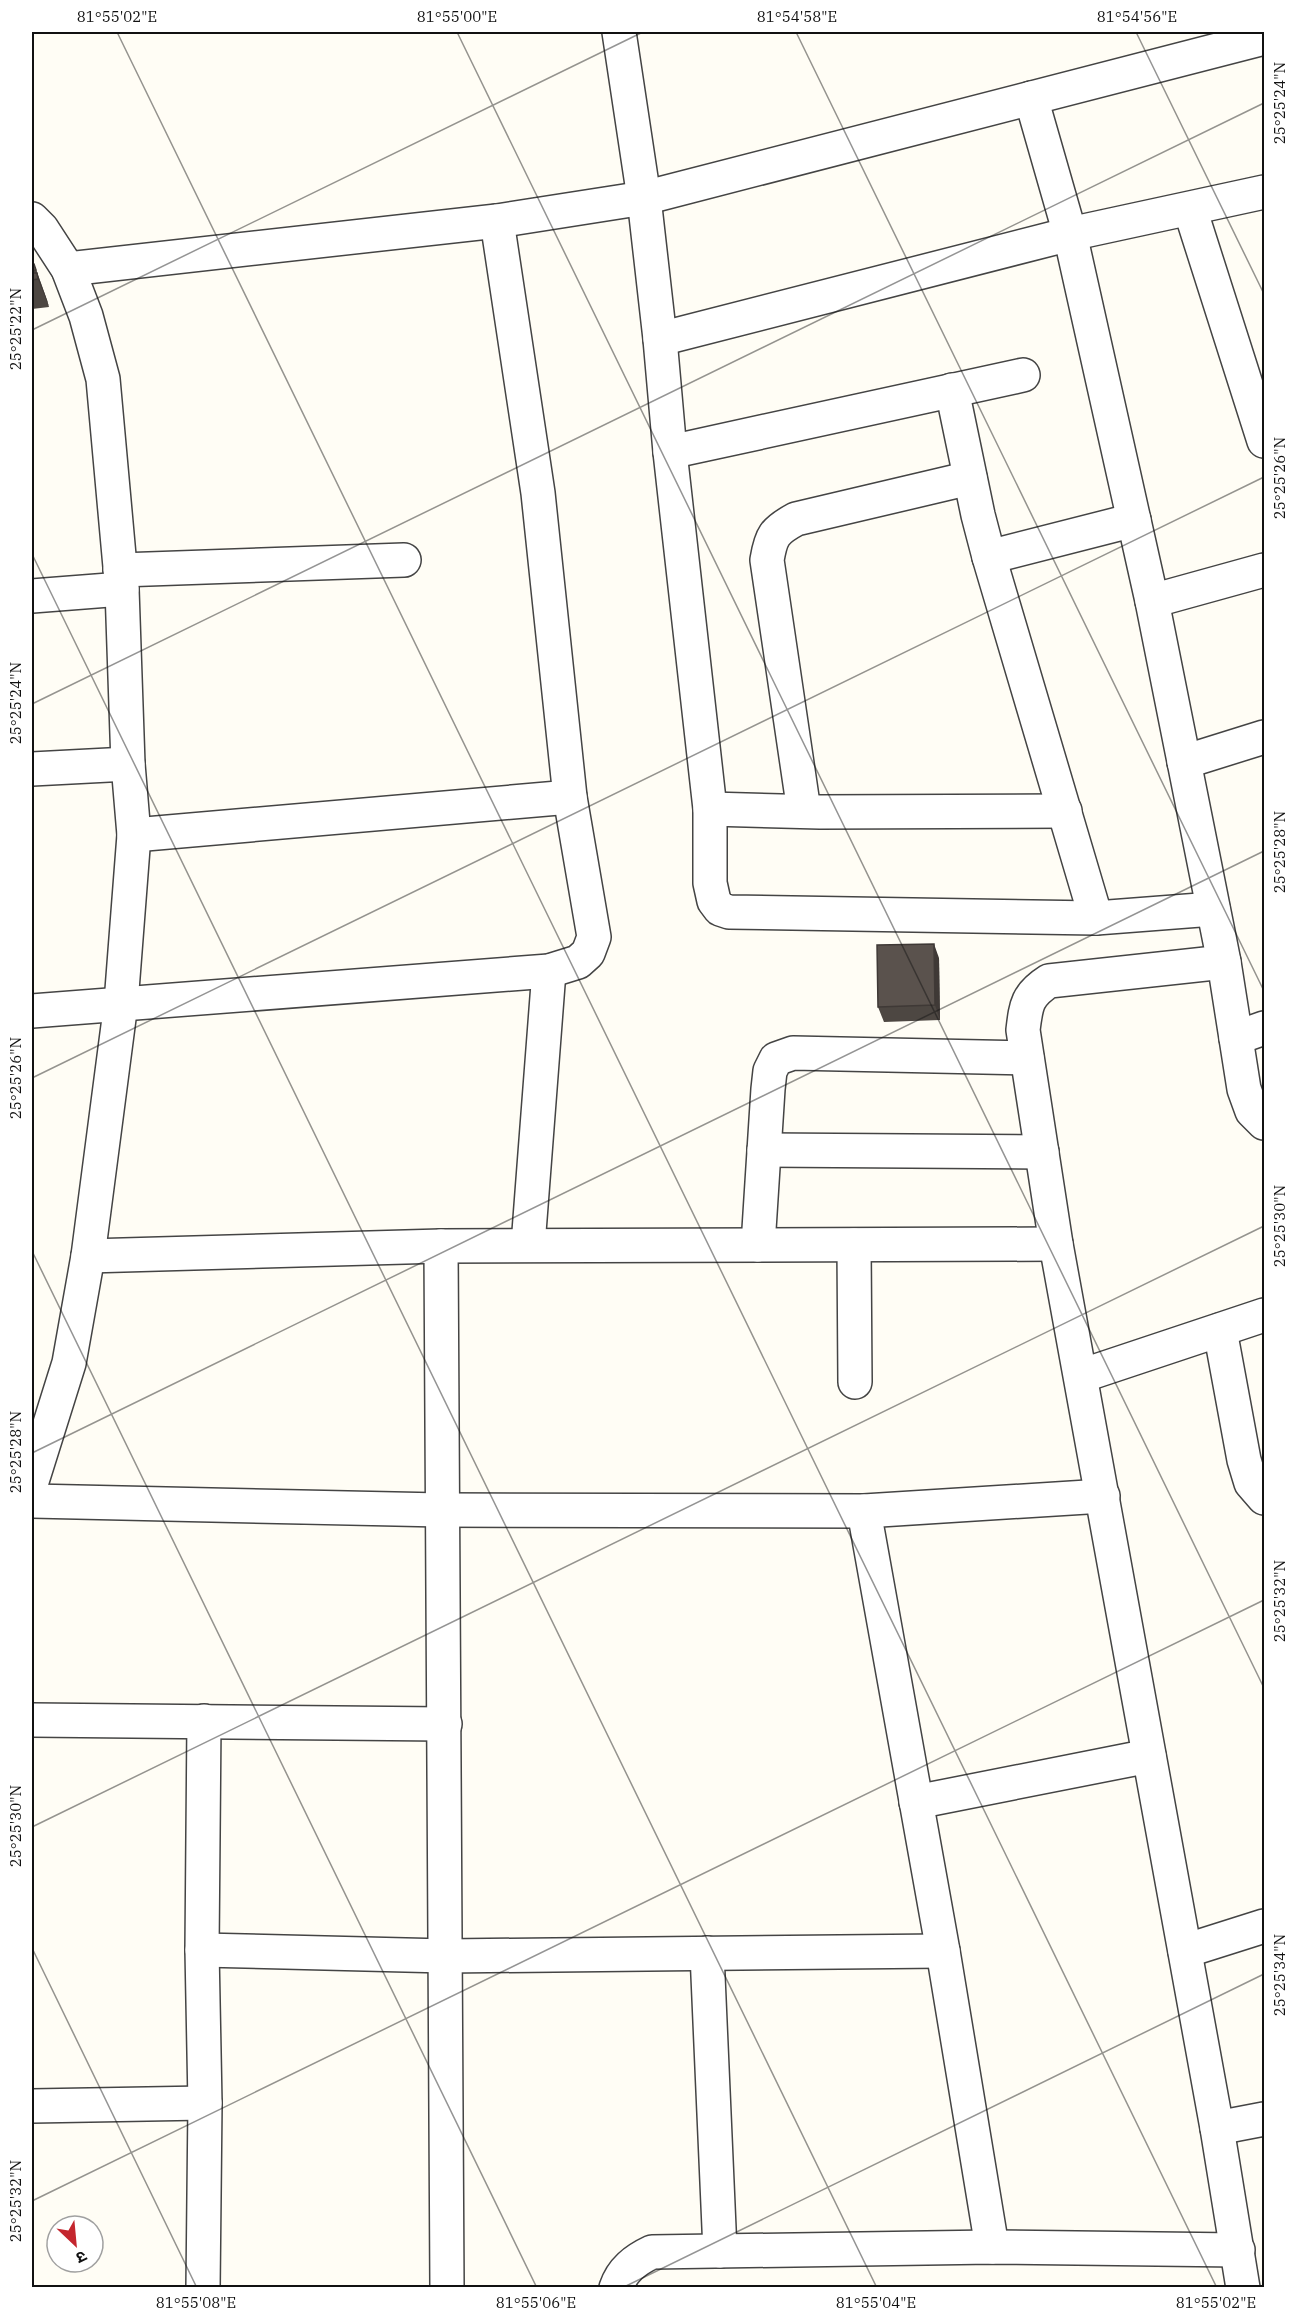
<svg xmlns="http://www.w3.org/2000/svg" width="1296" height="2319" font-family="'IBM Plex Serif','Noto Sans Devanagari',serif">
	<style>
		.lines { fill: none; stroke-linecap: round; stroke-linejoin: round }
		.minor-casing { stroke: #444; stroke-width: 36 }
		.minor { stroke: #fff; stroke-width: 33 }
		.wall { fill: #4d4742 }
		.shaded-wall { fill: #3f3936 }
		.building { fill: #5a524d; stroke: #3f3936; stroke-width: 1.5 }
		.ticks { fill: none; stroke: #111; stroke-width: 1.5; stroke-opacity: 0.45 }
		.neatline { fill: none; stroke: #111; stroke-width: 2 }
		.ticks-label { font-size: 15px; text-anchor: middle; fill: #111 }
	</style>
	<rect width="100%" height="100%" fill="#fffdf5"/>
	<g class="lines">
		<!-- minor casing -->
		<g class="minor-casing">
			<g id="minor">
				<polyline points="619,32 644,198 660,339 670,452 710,809 710,883 714,901 720,909 729,912 1096,918 1213,909"/>
				<polyline points="1031,98 1070,234 1152,601 1224,962 1244,1089 1252,1111 1264,1123"/>
				<polyline points="1190,209 1264,441"/>
				<polyline points="32,219 42,229 68,269 86,316 103,379 122,589 128,764 134,835 121,1003 88,1256 69,1363 32,1481"/>
				<polyline points="68,269 497,221 644,198 1264,38"/>
				<polyline points="660,339 1070,234 1264,192"/>
				<polyline points="952,390 978,515 989,557 1096,918"/>
				<polyline points="670,452 1023,375"/>
				<polyline points="989,557 1134,520"/>
				<polyline points="120,570 404,560"/>
				<polyline points="32,596 122,589"/>
				<polyline points="1152,601 1264,570"/>
				<polyline points="1184,762 1264,737"/>
				<polyline points="32,769 128,764"/>
				<polyline points="710,809 820,812 1065,811"/>
				<path d="M804 811 767 560C771 536 774 531 796 519L970 478"/>
				<polyline points="134,835 570,797"/>
				<path d="M1224 962 1049 981C1027 995 1026 1005 1023 1030L1056 1244 1217 2128 1243 2288"/>
				<polyline points="32,1011 549,971 578,962 588,953 594,937 570,797 538,493 497,221"/>
				<polyline points="1236,1038 1264,1028"/>
				<polyline points="764,1150 1042,1152"/>
				<polyline points="528,1245 549,971"/>
				<polyline points="758,1245 768,1089 770,1071 776,1059 793,1053 1027,1058"/>
				<polyline points="854,1245 855,1382"/>
				<polyline points="441,1246 447,2288"/>
				<polyline points="88,1256 441,1246 1056,1244"/>
				<polyline points="1220,1330 1244,1460 1251,1483 1264,1498"/>
				<polyline points="1081,1376 1264,1315"/>
				<polyline points="32,1501 441,1510 864,1511 1103,1496"/>
				<polyline points="864,1511 943,1951 992,2247"/>
				<polyline points="32,1720 445,1724"/>
				<polyline points="916,1802 1149,1756"/>
				<polyline points="202,1950 446,1956 943,1951"/>
				<polyline points="1185,1951 1264,1926"/>
				<polyline points="707,1953 720,2251"/>
				<polyline points="32,2106 205,2103"/>
				<polyline points="1217,2128 1264,2119"/>
				<polyline points="203,2288 205,2103 202,1950 204,1721"/>
				<path d="M616 2288C622 2270 635 2260 652 2252L992 2247 1238 2250"/>
			</g>
		</g>
		<!-- minor -->
		<use href="#minor" class="minor"/>
	</g>
	<!-- wall -->
	<g class="wall">
		<polygon points="32,264 34,264 47,300 49,307 32,309"/>
		<polygon points="939,958 940,1020 884,1022 878,1007"/>
	</g>
	<!-- shaded-wall -->
	<g class="shaded-wall">
		<polygon points="34,264 47,300 49,307 38,279"/>
		<polygon points="934,944 939,958 940,1020 935,1005"/>
	</g>
	<!-- building -->
	<g class="building">
		<polygon points="32,264 34,264 36,270 32,271"/>
		<polygon points="32,273 37,273 38,279 32,280"/>
		<polygon points="934,944 935,1005 878,1007 877,945"/>
	</g>
	<!-- ticks -->
	<path class="ticks" d="M117 32 1217 2288M457 32 1264 1688M796 32 1264 991M1136 32 1264 294M32 330 643 32M32 554 877 2288M32 704 1264 103M32 1078 1264 477M32 1251 537 2288M32 1453 1264 851M32 1827 1264 1226M32 1948 197 2288M32 2201 1264 1600M622 2288 1264 1974"/>
	<!-- border -->
	<rect width="1296" height="2319" fill="none" stroke="#ffffff" stroke-width="66"/>
	<!-- north arrow -->
	<g transform="translate(75 2244) rotate(154)"><circle r="28" fill="#ffffff" stroke="#a0a0a0" stroke-width="1.5"/>
	<path d="M0-4.5L10 22L0 15L-10 22Z" fill="#c4262e"/>
	<text y="-9" font-size="16" font-weight="bold" text-anchor="middle" fill="#111111">उ</text>
	</g>
	<rect x="33" y="33" width="1230" height="2253" class="neatline"/>
	<g class="ticks-label">
		<text x="117" y="22">81°55'02"E</text>
		<text x="457" y="22">81°55'00"E</text>
		<text x="797" y="22">81°54'58"E</text>
		<text x="1137" y="22">81°54'56"E</text>
		<text transform="translate(1280 103) rotate(-90)" y="5">25°25'24"N</text>
		<text transform="translate(16 329) rotate(-90)" y="5">25°25'22"N</text>
		<text transform="translate(1280 478) rotate(-90)" y="5">25°25'26"N</text>
		<text transform="translate(16 703) rotate(-90)" y="5">25°25'24"N</text>
		<text transform="translate(1280 852) rotate(-90)" y="5">25°25'28"N</text>
		<text transform="translate(16 1078) rotate(-90)" y="5">25°25'26"N</text>
		<text transform="translate(1280 1226) rotate(-90)" y="5">25°25'30"N</text>
		<text transform="translate(16 1452) rotate(-90)" y="5">25°25'28"N</text>
		<text transform="translate(1280 1601) rotate(-90)" y="5">25°25'32"N</text>
		<text transform="translate(16 1826) rotate(-90)" y="5">25°25'30"N</text>
		<text transform="translate(1280 1975) rotate(-90)" y="5">25°25'34"N</text>
		<text transform="translate(16 2201) rotate(-90)" y="5">25°25'32"N</text>
		<text x="196" y="2308">81°55'08"E</text>
		<text x="536" y="2308">81°55'06"E</text>
		<text x="876" y="2308">81°55'04"E</text>
		<text x="1216" y="2308">81°55'02"E</text>
	</g>
</svg>
